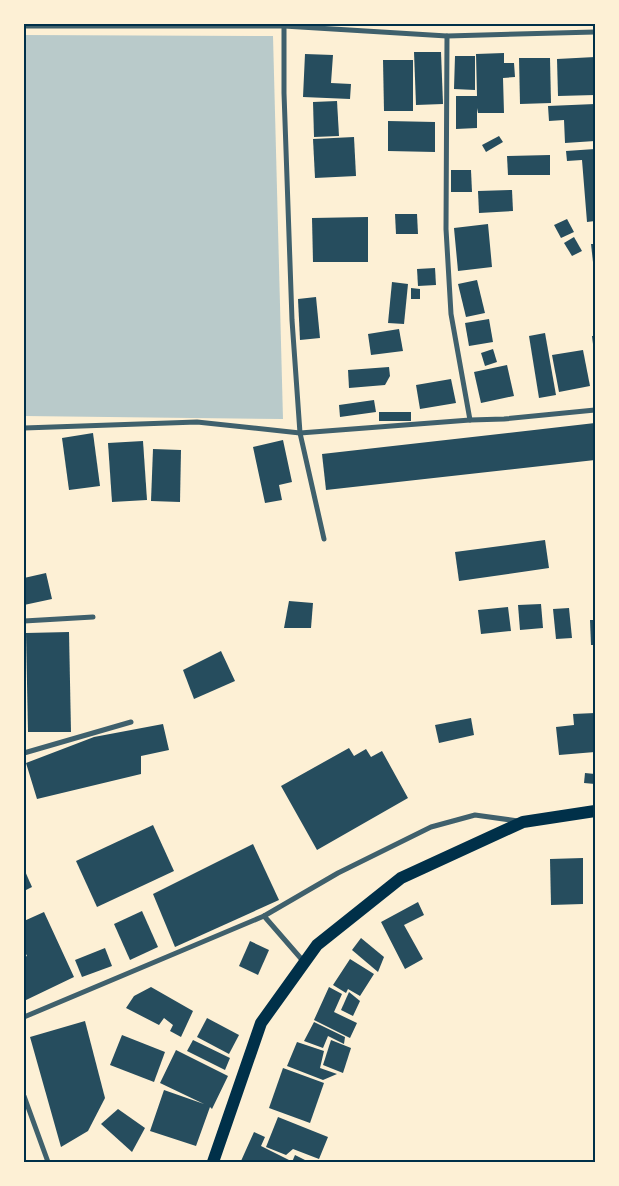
<svg xmlns="http://www.w3.org/2000/svg" width="619" height="1186" font-family="'Sofia Sans Condensed',sans-serif">
	<style>
		.green { fill: #b9caca }
		.building { fill: #264d5e }
		.lines { fill: none; stroke-linecap: round; stroke-linejoin: round }
		.minor { stroke: #3f606c; stroke-width: 5 }
		.primary { stroke: #003049; stroke-width: 12 }
		.neatline { fill: none; stroke: #003049; stroke-width: 2 }
	</style>
	<rect width="100%" height="100%" fill="#fdf0d5"/>
	<!-- green -->
	<polygon class="green" points="24,35 273,36 283,419 24,416"/>
	<!-- building -->
	<g class="building">
		<polygon points="414,52 441,52 443,104 416,105"/>
		<polygon points="504,53 504,63 514,63 515,77 503,78 504,113 478,113 477,108 477,128 456,129 456,96 477,96 476,54"/>
		<polygon points="305,54 333,55 331,83 351,84 350,99 303,97"/>
		<polygon points="455,56 475,56 475,90 454,89"/>
		<polygon points="595,57 595,95 558,96 557,59"/>
		<polygon points="519,58 550,58 551,103 520,104"/>
		<polygon points="383,60 413,60 413,111 384,111"/>
		<polygon points="337,101 339,136 314,137 313,102"/>
		<polygon points="595,104 595,141 565,143 564,120 549,121 548,106"/>
		<polygon points="388,121 435,122 435,152 388,151"/>
		<polygon points="499,136 503,142 486,152 482,145"/>
		<polygon points="354,137 356,176 315,178 313,139"/>
		<polygon points="595,149 595,221 587,222 582,160 567,161 566,151"/>
		<polygon points="550,155 550,175 508,175 507,156"/>
		<polygon points="451,170 471,170 472,192 451,192"/>
		<polygon points="512,190 513,211 479,213 478,191"/>
		<polygon points="395,214 417,214 418,234 396,234"/>
		<polygon points="368,217 368,262 313,262 312,218"/>
		<polygon points="567,219 574,232 561,238 554,225"/>
		<polygon points="488,224 492,267 458,271 454,228"/>
		<polygon points="574,237 582,251 572,256 564,243"/>
		<polygon points="591,244 595,244 595,271 594,271"/>
		<polygon points="435,268 436,285 418,286 417,269"/>
		<polygon points="477,280 485,313 466,317 458,284"/>
		<polygon points="392,282 408,284 404,324 388,323"/>
		<polygon points="411,288 420,289 420,299 411,299"/>
		<polygon points="316,297 320,338 300,340 298,299"/>
		<polygon points="489,319 493,342 469,346 465,323"/>
		<polygon points="399,329 403,351 371,355 368,334"/>
		<polygon points="545,333 556,395 539,398 529,336"/>
		<polygon points="592,336 595,336 595,351 594,352"/>
		<polygon points="493,349 497,362 485,366 481,353"/>
		<polygon points="583,350 590,386 559,392 552,355"/>
		<polygon points="507,365 514,396 481,403 474,372"/>
		<polygon points="389,367 390,376 385,385 349,388 348,370"/>
		<polygon points="451,379 456,403 420,409 416,385"/>
		<polygon points="374,400 376,412 340,417 339,405"/>
		<rect x="379" y="412" width="32" height="9"/>
		<polygon points="595,423 595,460 326,490 322,454"/>
		<polygon points="93,433 100,486 69,490 62,438"/>
		<polygon points="283,440 292,482 279,485 282,500 265,503 253,447"/>
		<polygon points="143,441 147,500 112,502 108,443"/>
		<polygon points="153,449 181,450 180,502 151,501"/>
		<polygon points="545,540 549,568 459,581 455,552"/>
		<polygon points="46,573 52,599 24,605 24,578"/>
		<polygon points="289,601 313,603 311,628 284,628"/>
		<polygon points="541,604 543,628 520,630 518,605"/>
		<polygon points="508,607 511,631 481,634 478,610"/>
		<polygon points="569,608 572,638 556,639 553,609"/>
		<polygon points="590,620 595,620 595,645 591,645"/>
		<polygon points="69,632 71,732 28,732 26,633"/>
		<polygon points="221,651 235,681 194,699 183,670"/>
		<polygon points="595,713 595,752 559,755 556,727 574,725 573,714"/>
		<polygon points="471,718 474,735 439,743 435,725"/>
		<polygon points="163,724 169,750 141,756 141,774 37,799 26,763 94,737"/>
		<polygon points="349,748 354,756 366,749 371,757 382,751 408,798 317,850 281,786"/>
		<polygon points="585,773 595,774 595,784 584,783"/>
		<polygon points="153,825 174,871 97,907 76,861"/>
		<polygon points="253,844 279,900 175,947 153,894"/>
		<polygon points="583,858 583,904 551,905 550,859"/>
		<polygon points="24,869 32,887 24,891"/>
		<polygon points="418,902 424,915 404,925 423,959 405,969 381,922"/>
		<polygon points="142,911 158,947 130,960 114,924"/>
		<polygon points="44,912 74,977 24,1001 24,957 27,956 24,950 24,921"/>
		<polygon points="361,938 384,957 378,972 352,950"/>
		<polygon points="250,941 269,950 258,975 239,966"/>
		<polygon points="105,948 112,966 82,977 75,960"/>
		<polygon points="350,959 374,974 360,996 348,989 346,993 333,985"/>
		<polygon points="151,987 193,1011 181,1037 170,1031 173,1025 164,1018 159,1025 126,1008 134,996"/>
		<polygon points="329,987 342,994 334,1012 357,1023 350,1038 314,1020"/>
		<polygon points="349,992 360,1001 353,1016 341,1010"/>
		<polygon points="207,1018 239,1035 229,1054 197,1037"/>
		<polygon points="85,1021 105,1098 88,1131 61,1147 30,1037"/>
		<polygon points="314,1022 345,1037 344,1044 328,1036 323,1048 304,1041"/>
		<polygon points="122,1035 165,1052 154,1082 110,1065"/>
		<polygon points="193,1040 230,1058 225,1070 187,1051"/>
		<polygon points="331,1040 351,1048 343,1073 323,1065"/>
		<polygon points="297,1042 324,1051 320,1068 337,1074 323,1080 287,1066"/>
		<polygon points="176,1050 228,1076 212,1109 210,1107 196,1146 150,1131 164,1090 204,1104 160,1083"/>
		<polygon points="283,1068 324,1083 310,1123 269,1108"/>
		<polygon points="118,1109 145,1128 132,1152 101,1124"/>
		<polygon points="278,1117 328,1137 319,1159 293,1149 286,1155 266,1147"/>
		<polygon points="254,1132 265,1137 261,1146 289,1160 287,1162 245,1162 241,1161"/>
		<polygon points="295,1155 309,1162 292,1162"/>
	</g>
	<g class="lines">
		<!-- minor -->
		<g class="minor">
			<polyline points="284,25 284,93 292,320 300,433 324,539"/>
			<polyline points="24,26 284,26 447,36 595,32"/>
			<polyline points="447,36 446,229 451,314 470,420"/>
			<polyline points="24,428 197,422 300,433 470,420 504,419 595,410"/>
			<polyline points="24,621 93,617"/>
			<polyline points="24,753 131,722"/>
			<polyline points="264,916 304,962"/>
			<polyline points="24,1017 264,916 338,873 431,827 475,815 518,821"/>
			<polyline points="24,1096 48,1162"/>
		</g>
		<!-- primary -->
		<polyline class="primary" points="213,1162 261,1023 317,945 401,878 523,822 595,811"/>
	</g>
	<!-- border -->
	<rect width="619" height="1186" fill="none" stroke="#fdf0d5" stroke-width="50"/>
	<rect x="25" y="25" width="569" height="1136" class="neatline"/>
</svg>
